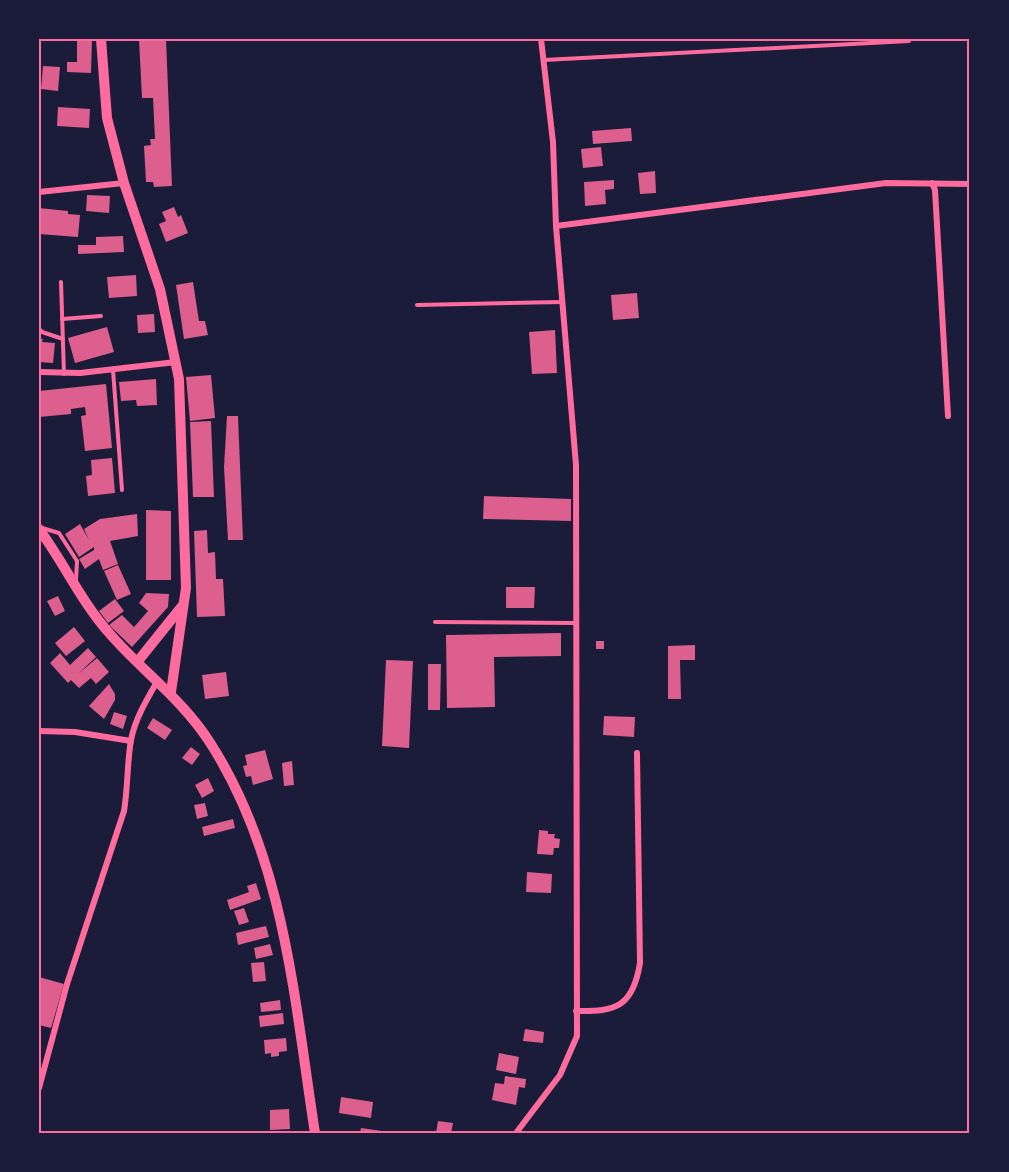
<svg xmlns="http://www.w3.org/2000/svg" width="1009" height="1172" font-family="'Roboto Condensed',sans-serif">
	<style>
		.building { fill: #dd5f8e }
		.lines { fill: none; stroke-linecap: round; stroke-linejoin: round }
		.service { stroke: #ff6b9d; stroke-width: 4 }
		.minor { stroke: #ff6b9d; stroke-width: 6 }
		.secondary { stroke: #ff6b9d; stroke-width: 10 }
		.primary { stroke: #ff6b9d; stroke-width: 10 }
		.neatline { fill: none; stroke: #ff6b9d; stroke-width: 2 }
	</style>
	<rect width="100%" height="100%" fill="#1b1b3a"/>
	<!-- building -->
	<g class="building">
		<polygon points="77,39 92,40 91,73 67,72 67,62 77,62"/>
		<polygon points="139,39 166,39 172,186 154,187 153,182 146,182 144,146 151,145 150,139 155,139 153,98 142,98"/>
		<polygon points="43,66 60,67 58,91 41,89"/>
		<polygon points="58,107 90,109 89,128 57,126"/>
		<polygon points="631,128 632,141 593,144 592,131"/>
		<polygon points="601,147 603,166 583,168 581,149"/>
		<polygon points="655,171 656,193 640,194 638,173"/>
		<polygon points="614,180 614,189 605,190 606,204 585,206 584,182"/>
		<polygon points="87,195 110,196 109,213 86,211"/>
		<polygon points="174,207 178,217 181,215 188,233 166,242 159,224 166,221 162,212"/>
		<polygon points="39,208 68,211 68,214 80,215 78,237 39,234"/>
		<polygon points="123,236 124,252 78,254 78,245 96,245 96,237"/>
		<polygon points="136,275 137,296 109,298 107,277"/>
		<polygon points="193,282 199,321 205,321 208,335 184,339 176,285"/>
		<polygon points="637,293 639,318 613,320 611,295"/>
		<polygon points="154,314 155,332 138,333 137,315"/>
		<polygon points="107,327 114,352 75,363 68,338"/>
		<polygon points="555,330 557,373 532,374 529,332"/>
		<polygon points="39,339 43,339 42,342 55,343 53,363 39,362"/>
		<polygon points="211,375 215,418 190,421 186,377"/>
		<polygon points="156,379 157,405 137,406 136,400 121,401 119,382"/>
		<polygon points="106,384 112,448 85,451 81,416 86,415 85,407 71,409 71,414 39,417 39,391"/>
		<polygon points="227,416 238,416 243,540 228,540 224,467"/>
		<polygon points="211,421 214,497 193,497 190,422"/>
		<polygon points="112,458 115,493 88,496 86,476 92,475 91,460"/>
		<polygon points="484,496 571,499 571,521 483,519"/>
		<polygon points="146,510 171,511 171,580 146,580"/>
		<polygon points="137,514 138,536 110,541 118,564 103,570 99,559 85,569 79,559 94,550 94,547 79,557 65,534 80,524 89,540 84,529 100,519"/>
		<polygon points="207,530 208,553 215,552 216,579 223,579 225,616 197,617 194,531"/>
		<polygon points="118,565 131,594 117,600 104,571"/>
		<polygon points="506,587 535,587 534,608 506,608"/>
		<polygon points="146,593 169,594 168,607 132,647 109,625 122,615 134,627 148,611 139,603"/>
		<polygon points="58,596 65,611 55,616 47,601"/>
		<polygon points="115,599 124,611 108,623 99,611"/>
		<polygon points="74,627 85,641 66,656 55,643"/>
		<polygon points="561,633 561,656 494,657 495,707 447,708 446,635"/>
		<rect x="596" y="641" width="8" height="8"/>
		<polygon points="695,645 695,660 680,660 681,699 668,699 668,646"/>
		<polygon points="88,648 96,657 78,674 97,658 109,672 96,684 91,678 79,688 71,680 68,683 50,663 60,653 70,665"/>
		<polygon points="386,660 413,661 409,748 382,746"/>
		<polygon points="428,664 441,664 440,710 428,710"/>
		<polygon points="226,672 229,696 205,699 202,675"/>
		<polygon points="109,684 115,694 115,700 104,719 89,706"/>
		<polygon points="114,712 127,716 123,729 110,724"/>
		<polygon points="604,716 635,717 634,737 603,735"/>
		<polygon points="153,718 172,730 165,740 147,728"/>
		<polygon points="191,747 200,754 192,765 182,758"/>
		<polygon points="265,750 273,779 253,785 251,776 246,777 243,766 247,765 245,755"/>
		<polygon points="292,761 294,785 284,786 282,763"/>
		<polygon points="208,778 214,791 202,798 195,785"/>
		<polygon points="205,803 208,816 197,819 194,805"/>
		<polygon points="233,819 235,828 204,836 202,827"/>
		<polygon points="539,830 548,831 548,834 555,834 554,838 560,839 559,848 554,848 553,855 537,854"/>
		<polygon points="527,872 552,874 551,893 526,892"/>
		<polygon points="256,883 261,899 230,910 227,900 249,892 247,886"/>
		<polygon points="244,908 249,922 239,925 234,911"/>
		<polygon points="266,926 269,937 238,945 236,933"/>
		<polygon points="270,944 273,955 256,959 254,948"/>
		<polygon points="264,962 266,981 253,982 251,963"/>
		<polygon points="39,977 64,984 51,1028 39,1025"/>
		<polygon points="280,1000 281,1010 261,1012 260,1003"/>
		<polygon points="283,1013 284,1024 260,1027 259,1016"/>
		<polygon points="525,1029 544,1032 543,1043 523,1041"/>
		<polygon points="286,1038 287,1051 279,1052 279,1056 271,1057 271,1053 265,1054 264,1040"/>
		<polygon points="499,1053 519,1057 516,1074 496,1070"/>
		<polygon points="505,1076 526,1079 525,1088 519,1087 516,1105 492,1100 495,1083 504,1084"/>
		<polygon points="341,1097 373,1102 371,1118 339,1113"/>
		<polygon points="289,1109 290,1129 270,1130 270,1110"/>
		<polygon points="438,1121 453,1123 451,1133 436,1133"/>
		<polygon points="361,1128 382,1131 382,1133 360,1133"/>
	</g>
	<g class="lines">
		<!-- service -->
		<g class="service">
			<polyline points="544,60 909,41"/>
			<polyline points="61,282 64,374"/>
			<polyline points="417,305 562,302"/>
			<polyline points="62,319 101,316"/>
			<polyline points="39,329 42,332 63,339"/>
			<polyline points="113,370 122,490"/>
			<polyline points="42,528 59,533 77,561 76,580"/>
			<polyline points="435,622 576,623"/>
		</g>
		<!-- minor -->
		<g class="minor">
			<polyline points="932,183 935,190 948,416"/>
			<polyline points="39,192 124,183"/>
			<polyline points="556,226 886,183 970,184"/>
			<polyline points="39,372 80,373 176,362"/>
			<polyline points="39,731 75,732 131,741"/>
			<path d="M576 1011C617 1012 633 1006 640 963L637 753"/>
			<path d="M39 1088 67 984 124 811C128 787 127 763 131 740 135 719 147 699 158 680"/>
			<polyline points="516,1133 560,1075 577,1036 576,465 556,226 553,142 541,39"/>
		</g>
		<!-- secondary -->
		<g class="secondary">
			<polyline points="101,39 107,118 124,183 160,289 179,379 186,588 171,692"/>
			<polyline points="138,661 183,605"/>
		</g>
		<!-- primary -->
		<path class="primary" d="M39 529C64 563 82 603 110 634 143 672 180 697 209 741 285 858 294 999 315 1133"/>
	</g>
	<!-- border -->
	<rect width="1009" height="1172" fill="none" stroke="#1b1b3a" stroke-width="81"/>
	<rect x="40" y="40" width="928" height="1092" class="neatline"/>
</svg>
